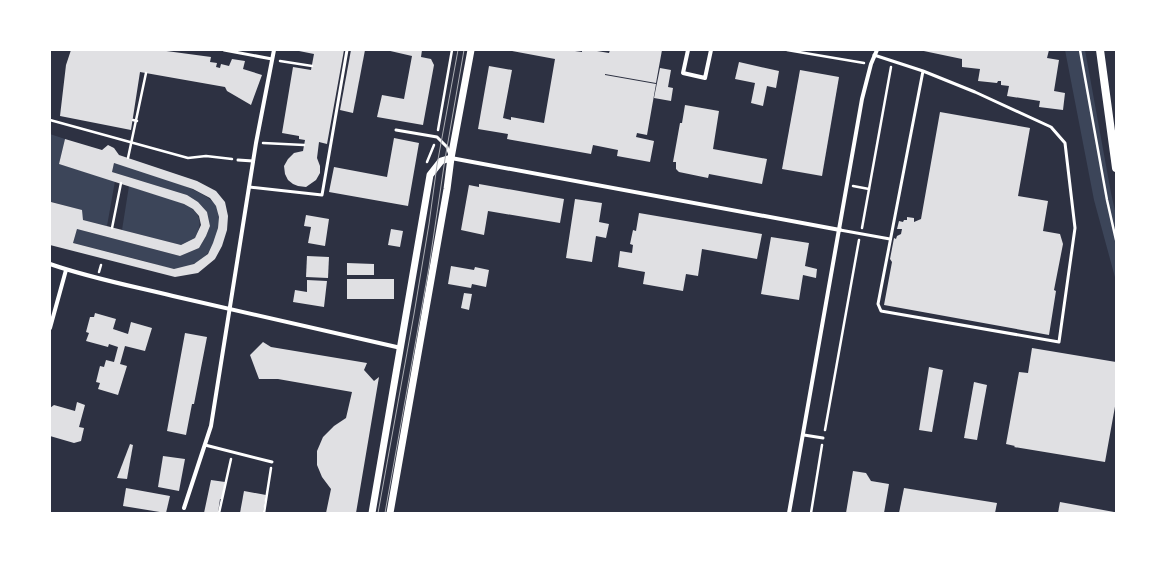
<svg xmlns="http://www.w3.org/2000/svg" width="1166" height="563" font-family="Overpass,sans-serif">
	<style>
		.green { fill: #3c4559 }
		.building { fill: #e0e0e3; fill-rule: evenodd }
		.lines { fill: none; stroke-linecap: round; stroke-linejoin: round }
		.path { stroke: #fff; stroke-width: 2.5 }
		.service { stroke: #fff; stroke-width: 3 }
		.minor { stroke: #fff; stroke-width: 4 }
		.tertiary { stroke: #fff; stroke-width: 7 }
		.secondary { stroke: #fff; stroke-width: 8 }
		.tram { stroke: #abadb3; stroke-width: 1 }
	</style>
	<rect width="100%" height="100%" fill="#2d3142"/>
	<!-- green -->
	<g class="green">
		<polygon points="1065,50 1085,50 1111,193 1116,215 1116,281 1094,200"/>
		<polygon points="50,134 65,139 59,164 115,181 107,226 83,220 81,210 52,202 50,203"/>
		<path d="M114 163C134 169 207 188 216 206 223 220 216 238 210 250 204 261 186 269 174 269 164 268 153 263 144 261 120 255 97 249 73 243L77 229 180 256 199 248 206 236 210 226 207 212 198 202 187 195 112 172Z"/>
		<path d="M129 186C141 190 153 194 165 197 186 204 210 211 195 238L181 245 122 230Z"/>
	</g>
	<!-- building -->
	<g class="building">
		<polygon points="71,50 159,50 211,57 210,62 217,63 216,67 220,68 221,64 229,66 232,59 245,61 243,69 262,75 251,105 227,91 225,87 140,72 131,130 60,116 66,65"/>
		<polygon points="294,50 344,50 327,144 319,142 317,158 320,166 320,173 316,180 306,187 298,186 293,184 288,180 285,174 284,166 288,159 294,153 303,151 305,140 299,139 299,136 282,133 293,67 311,70 314,54"/>
		<polygon points="351,50 365,50 353,113 340,110"/>
		<polygon points="386,50 422,50 421,57 431,59 434,65 423,125 377,117 382,95 404,99 412,56"/>
		<polygon points="507,50 568,50 582,52 582,50 591,50 609,53 610,50 662,50 656,83 605,74 605,75 656,84 647,135 637,133 636,137 654,141 650,162 617,156 618,150 593,145 591,154 507,139 508,134 478,129 489,66 512,70 503,118 511,120 511,117 544,123 555,59"/>
		<polygon points="919,50 1049,50 1047,58 1059,60 1054,91 1065,93 1063,110 1039,107 1040,101 1007,96 1009,86 1001,85 1001,81 998,81 997,83 978,81 980,69 962,67 962,59"/>
		<polygon points="739,62 779,71 776,88 767,86 763,106 751,103 755,83 735,79"/>
		<polygon points="660,68 671,70 668,87 673,88 671,101 654,98"/>
		<polygon points="800,70 839,77 822,176 782,169"/>
		<polygon points="685,105 719,111 713,149 767,159 762,184 709,174 708,178 679,172 676,169 676,162 673,162 680,123 682,123"/>
		<polygon points="940,112 1030,128 1018,196 1048,201 1043,231 1060,234 1063,244 1054,290 1056,291 1049,335 884,305 892,262 890,259 894,238 896,239 897,236 901,234 902,229 897,229 899,221 903,222 904,220 907,220 907,217 914,218 914,222 921,219"/>
		<polygon points="394,138 419,143 408,206 329,192 334,167 387,177"/>
		<path d="M65 139 102 150 108 145 114 148 119 155 197 181 216 191 225 202 228 216 227 230 222 246 215 259 198 273 175 277 50 245V203L51 202 82 210 83 220 181 245 195 238 201 225 199 216 193 209 184 204 59 164ZM114 163 193 189 210 198 216 206 219 217 218 228 213 243 208 254 194 264 174 269 73 243 77 229 180 256 199 248 206 236 210 226 207 212 198 202 187 195 112 172Z"/>
		<polygon points="479,184 564,199 560,223 488,211 484,235 461,230 469,185 479,187"/>
		<polygon points="575,199 602,203 599,222 609,224 606,238 596,236 592,262 566,258"/>
		<polygon points="639,213 762,234 757,259 702,249 698,276 686,274 683,291 643,284 645,272 618,267 620,251 632,253 633,245 630,244 633,230 636,231"/>
		<polygon points="306,215 329,219 325,246 308,243 311,227 304,226"/>
		<polygon points="391,229 403,231 400,247 388,245"/>
		<polygon points="771,237 809,243 805,266 817,269 816,278 803,275 799,300 761,294"/>
		<polygon points="307,256 329,257 328,278 306,277"/>
		<polygon points="347,263 374,264 374,275 347,275"/>
		<polygon points="451,266 474,270 475,267 489,270 486,287 472,284 471,288 448,284"/>
		<rect x="347" y="279" width="47" height="20"/>
		<polygon points="307,280 327,281 324,307 293,302 295,290 307,292"/>
		<polygon points="464,293 472,294 469,310 461,308"/>
		<polygon points="95,313 116,319 113,329 128,334 131,322 152,328 145,351 125,346 120,364 127,366 118,395 98,389 100,383 96,382 100,366 104,367 106,360 114,362 118,347 109,344 108,347 86,341 89,333 86,332 90,317 94,317"/>
		<polygon points="185,333 207,337 194,404 192,404 186,435 167,431"/>
		<polygon points="263,342 271,347 367,363 364,370 374,381 379,377 356,513 326,513 331,489 322,477 317,465 317,451 323,437 334,426 346,418 352,392 278,379 259,379 250,355"/>
		<polygon points="1032,348 1116,362 1116,401 1105,462 1014,447 1015,446 1006,444 1019,372 1028,373"/>
		<polygon points="929,367 943,370 932,432 919,430"/>
		<polygon points="974,382 987,385 977,440 964,438"/>
		<polygon points="77,402 85,405 79,427 84,428 81,441 74,443 50,436 50,408 54,405 75,411"/>
		<polygon points="130,444 133,445 127,479 117,478"/>
		<polygon points="163,456 185,459 179,491 158,487"/>
		<polygon points="853,471 866,473 871,481 889,484 884,513 846,513"/>
		<polygon points="211,480 225,482 222,499 220,499 218,513 204,513"/>
		<polygon points="126,488 170,496 166,513 123,506"/>
		<polygon points="904,488 997,503 995,513 899,513"/>
		<polygon points="244,491 266,495 263,513 240,513"/>
		<polygon points="1060,502 1114,512 1114,513 1058,513"/>
	</g>
	<g class="lines">
		<!-- path -->
		<g class="path">
			<polyline points="787,50 864,63"/>
			<polyline points="1080,50 1107,200 1116,240"/>
			<polyline points="280,61 312,66"/>
			<polyline points="50,120 188,158 206,156 232,159"/>
			<polyline points="133,120 137,121"/>
			<polyline points="438,130 452,50"/>
			<polyline points="263,143 304,145"/>
			<polyline points="128,158 146,73"/>
			<polyline points="427,162 434,145"/>
			<polyline points="853,186 869,189"/>
			<polyline points="112,228 121,183"/>
			<polyline points="862,228 891,67"/>
			<polyline points="99,272 101,265"/>
			<polyline points="825,430 859,240"/>
			<polyline points="219,513 231,459"/>
			<polyline points="264,513 271,468"/>
			<polyline points="811,513 822,445"/>
		</g>
		<!-- service -->
		<g class="service">
			<polyline points="224,50 272,59"/>
			<polyline points="874,55 923,71 975,92 1051,127 1065,143 1075,228 1059,342 881,311 878,304 923,71"/>
			<polyline points="396,130 437,137 447,147 450,155"/>
			<polyline points="238,160 253,161"/>
			<polyline points="249,187 322,195 347,50"/>
			<polyline points="840,230 890,239"/>
			<polyline points="804,435 823,438"/>
			<polyline points="205,445 272,462"/>
		</g>
		<!-- minor -->
		<g class="minor">
			<polyline points="688,50 683,73 705,78 711,50"/>
			<polyline points="451,158 840,230"/>
			<path d="M50 264C90 278 132 286 173 296 249 314 325 331 401 348"/>
			<polyline points="50,328 66,270"/>
			<polyline points="184,508 211,426 256,143 274,50"/>
			<polyline points="789,513 862,99 871,64 877,50"/>
		</g>
		<!-- tertiary -->
		<g class="tertiary">
			<polyline points="372,513 430,175 441,161 451,158 471,50"/>
			<polyline points="390,513 447,189 451,158"/>
		</g>
		<!-- secondary -->
		<polyline class="secondary" points="1100,50 1116,168"/>
		<!-- tram -->
		<g class="tram">
			<polyline points="378,513 414,314 429,224 437,165 458,50"/>
			<polyline points="385,513 429,267 445,159 464,50"/>
		</g>
	</g>
	<!-- border -->
	<rect width="1166" height="563" fill="none" stroke="#ffffff" stroke-width="102"/>
</svg>
